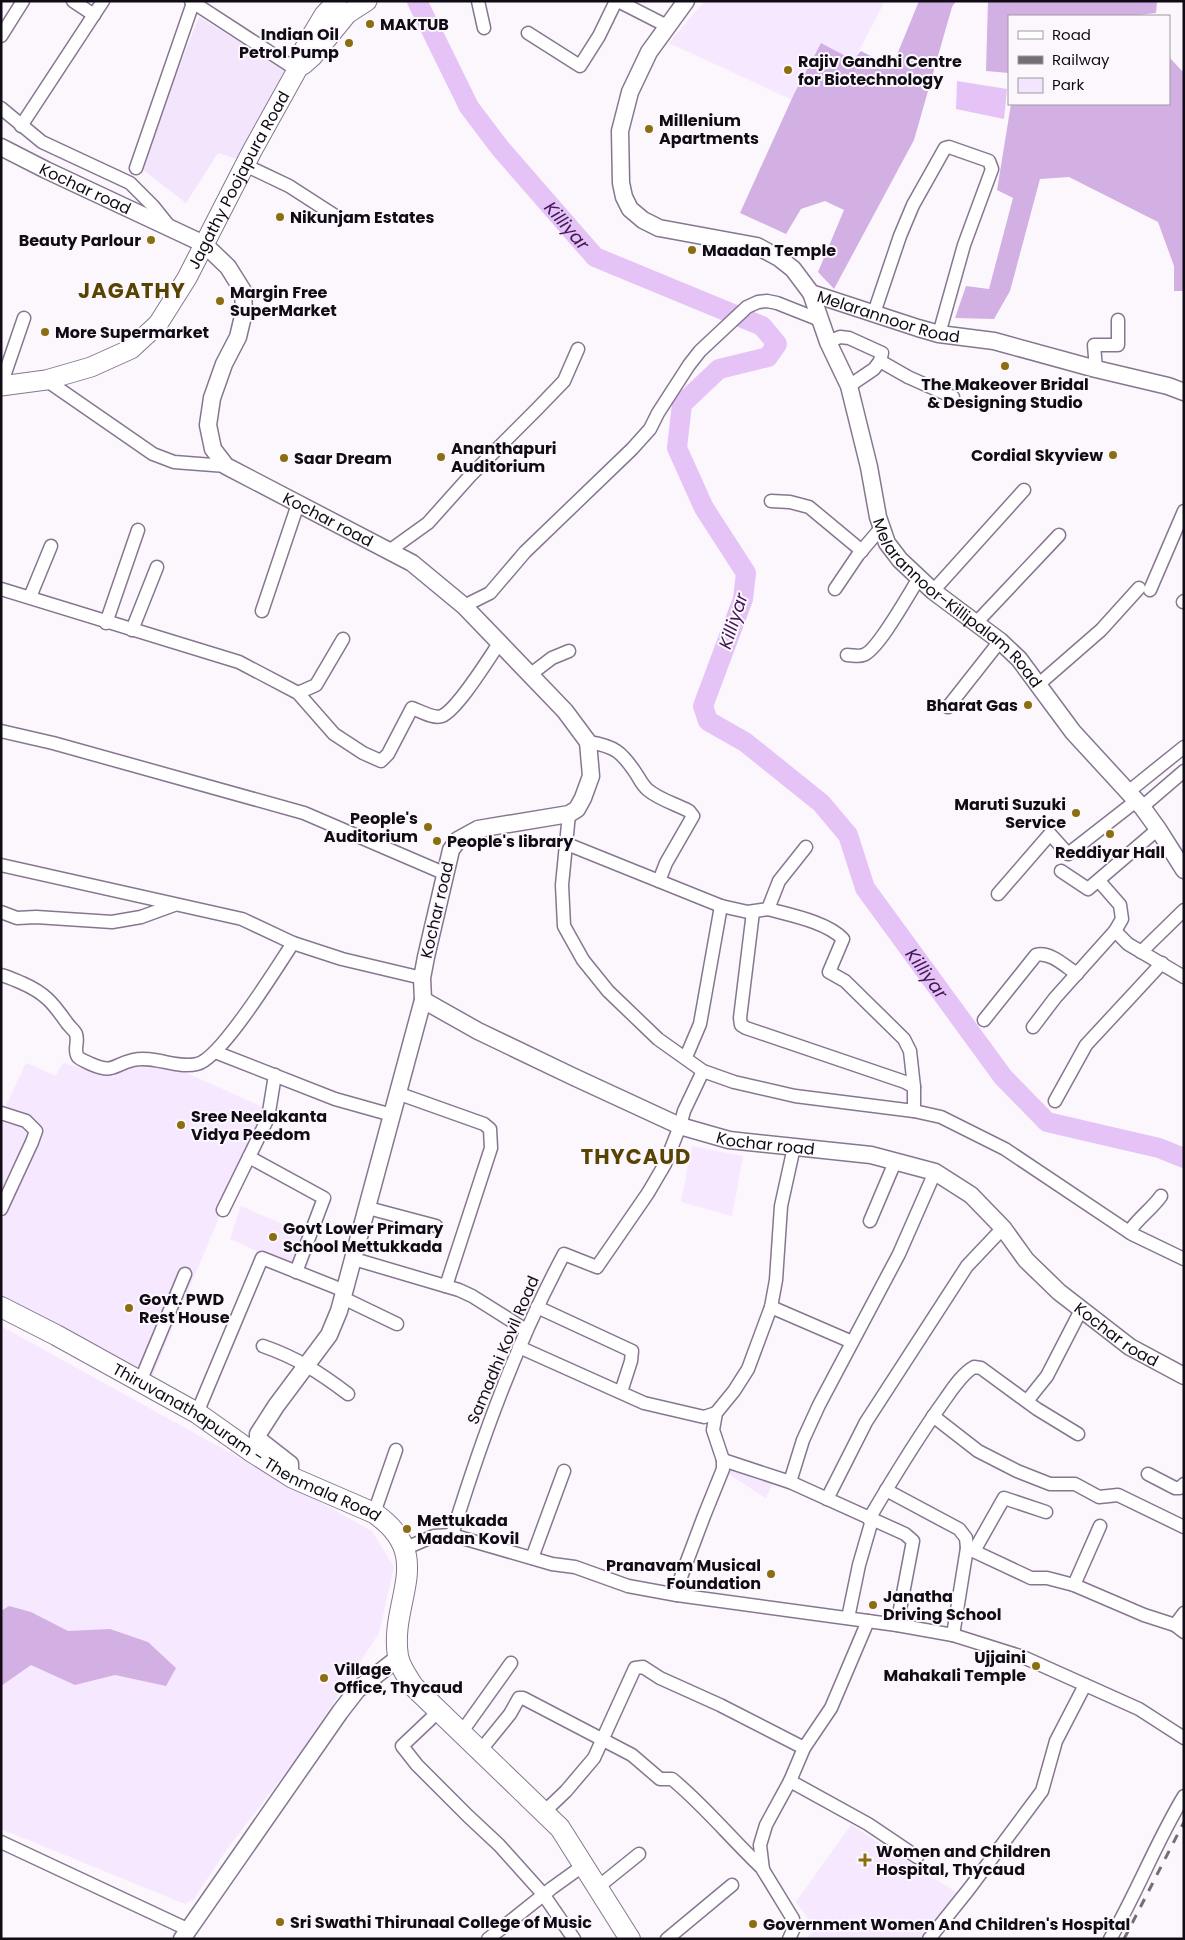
<svg xmlns="http://www.w3.org/2000/svg" width="1185" height="1940" font-family="Poppins,sans-serif">
	<style>
		.built { fill: #f6e8fe }
		.green { fill: #f3e5fc }
		.forest { fill: #d2b0e4 }
		.water { fill: #e5c3f7 }
		.lines { fill: none; stroke-linecap: round; stroke-linejoin: round }
		.river { stroke: #e5c3f7; stroke-width: 20 }
		.minor-casing { stroke: #877690; stroke-width: 15 }
		.tertiary-casing { stroke: #877690; stroke-width: 19 }
		.secondary-casing { stroke: #877690; stroke-width: 21 }
		.primary-casing { stroke: #877690; stroke-width: 22 }
		.minor { stroke: #fff; stroke-width: 12 }
		.tertiary { stroke: #fff; stroke-width: 16 }
		.secondary { stroke: #fff; stroke-width: 19 }
		.primary { stroke: #fff; stroke-width: 20 }
		.rail { stroke: #736d76; stroke-width: 3; stroke-dasharray: 9 9; stroke-linecap: butt }
		.poi-dot { fill: #8b6e10; stroke: #fbf7fd; stroke-width: 2 }
		.labels { text-anchor: middle; dominant-baseline: central; stroke-width: 4; stroke-linejoin: round; paint-order: stroke }
		.poi-label { font-size: 16px; font-weight: bold; fill: #110b15; stroke: #fbf7fd; text-anchor: start }
		.street-label { font-size: 16px; fill: #110b15; stroke: #fbf7fd }
		.water-label { font-size: 18px; font-style: italic; fill: #411754; stroke: #fbf7fd }
		.district-label { font-size: 21px; font-weight: bold; letter-spacing: 1px; fill: #584402; stroke: #fbf7fd }
	</style>
	<rect width="100%" height="100%" fill="#fbf7fd"/>
	<!-- built -->
	<g class="built">
		<polygon points="705,1 885,1 825,115 669,43"/>
		<polygon points="138,1062 175,1068 267,1109 223,1208 151,1379 1,1297 1,1116 26,1063 56,1076 63,1063 113,1077"/>
		<polygon points="692,1146 743,1156 732,1216 681,1202"/>
		<polygon points="241,1206 287,1226 317,1235 306,1273 230,1239"/>
		<polygon points="1,1326 372,1531 394,1567 379,1633 300,1754 227,1849 194,1899 185,1904 1,1829"/>
		<polygon points="728,1462 774,1480 766,1498 727,1473"/>
		<polygon points="851,1825 959,1894 921,1939 805,1939 816,1929 796,1902"/>
	</g>
	<!-- green -->
	<polygon class="green" points="199,17 267,58 286,72 237,159 218,153 186,203 142,169 164,104"/>
	<!-- forest -->
	<g class="forest">
		<polygon points="919,1 956,1 952,7 914,140 834,289 818,272 844,210 825,201 801,209 786,234 740,213 794,94 821,43 853,60 861,51 892,67"/>
		<polygon points="988,1 1157,1 1156,13 1130,16 1009,16 1009,73 986,71"/>
		<polygon points="1169,57 1184,73 1184,291 1174,291 1174,266 1158,222 1069,177 1040,179 1010,291 994,319 955,318 966,286 989,289 1013,198 997,190 1011,104 1169,104"/>
		<polygon points="9,1606 31,1612 68,1631 110,1629 148,1642 176,1668 166,1686 115,1675 75,1685 31,1665 1,1686 1,1611"/>
	</g>
	<!-- water -->
	<polygon class="water" points="957,81 1007,89 1004,119 956,109"/>
	<g class="lines">
		<!-- river -->
		<path class="river" id="s1" d="M417 1 469 107 500 148 595 257 762 326 777 344 768 357 719 369 682 404 677 448 704 508 746 573 743 599 703 706 708 721 745 742 821 803 848 835 865 888 1003 1077 1047 1122 1159 1148 1184 1158"/>
		<!-- minor casing -->
		<g class="minor-casing">
			<g id="minor">
				<polyline points="73,1 94,15"/>
				<polyline points="191,1 297,70"/>
				<polyline points="478,1 484,28"/>
				<polyline points="618,1 667,26"/>
				<polyline points="528,33 580,66 599,36 616,1"/>
				<polyline points="1,36 23,1"/>
				<polyline points="1,108 42,142 130,183 153,206 169,226"/>
				<polyline points="21,126 103,1"/>
				<polyline points="245,165 289,186 334,215"/>
				<polyline points="136,168 193,3"/>
				<polyline points="874,313 900,236 913,205 945,148 949,147 989,161 992,169 964,245 939,334"/>
				<polyline points="828,342 840,337 849,338 882,353 880,361"/>
				<polyline points="1096,369 1094,345 1118,345 1118,320"/>
				<polyline points="46,380 153,454 174,462 226,466"/>
				<polyline points="1,385 24,318"/>
				<polyline points="849,386 874,369 880,361 908,377 953,397"/>
				<polyline points="771,501 790,502 809,507 862,551"/>
				<polyline points="389,551 428,523 470,476 537,409 564,381 578,349"/>
				<path d="M1 589 239 662 298 693 334 734 363 753 381 761 388 754 412 708C420 711 434 719 442 716 458 709 489 658 500 642"/>
				<polyline points="835,589 858,555 881,528"/>
				<polyline points="1150,590 1184,511"/>
				<polyline points="933,591 1024,490"/>
				<polyline points="30,597 51,546"/>
				<polyline points="1183,602 1184,601"/>
				<polyline points="464,606 490,593 525,552 632,449 650,429 658,413 689,365 700,351 747,307 758,302 767,301 777,303 820,320"/>
				<polyline points="262,611 298,504"/>
				<polyline points="106,623 138,530"/>
				<polyline points="976,623 1059,535"/>
				<polyline points="132,630 157,567"/>
				<path d="M847 655C852 655 859 657 863 655 877 652 910 592 919 578"/>
				<polyline points="531,674 552,658 569,651"/>
				<polyline points="1039,684 1101,630 1139,588"/>
				<polyline points="298,693 316,685 343,639"/>
				<polyline points="948,707 1000,641"/>
				<polyline points="1,731 53,743 304,813 446,874"/>
				<path d="M588 742C615 746 622 752 637 775 640 780 643 786 648 790 660 800 676 804 689 811L693 816 666 863 659 881"/>
				<polyline points="1128,792 1184,747"/>
				<polyline points="1142,807 1184,771"/>
				<polyline points="569,814 562,885 564,926 583,960 608,991 658,1039 703,1071 734,1082 795,1096 914,1111 941,1117 1005,1149 1132,1234 1184,1259"/>
				<polyline points="567,844 721,906 748,912 768,909 779,881 806,847"/>
				<polyline points="1,865 242,919 293,943 342,959 422,978"/>
				<polyline points="1061,871 1088,889 1158,829"/>
				<polyline points="998,894 1050,834 1068,854 1136,801"/>
				<path d="M768 909C790 915 827 922 843 939L829 972 845 981 904 1039 910 1051 914 1087"/>
				<polyline points="1,912 17,918 36,917 112,922 141,917 174,905"/>
				<polyline points="753,912 740,1018 741,1025 746,1028 905,1082 914,1087 914,1111"/>
				<polyline points="1115,931 1128,944 1184,977"/>
				<polyline points="1141,952 1184,910"/>
				<path d="M1 975C9 977 15 980 22 983 45 993 53 1003 67 1023 69 1026 75 1031 76 1034 79 1042 73 1050 78 1057 81 1060 87 1062 91 1064 114 1074 112 1065 133 1060 154 1055 176 1069 197 1064 221 1059 277 967 293 943"/>
				<path d="M984 1020 1036 955C1050 951 1066 967 1077 974"/>
				<polyline points="1033,1027 1055,998 1115,931 1122,919 1120,905 1099,881"/>
				<polyline points="215,1052 335,1099 392,1115"/>
				<polyline points="686,1057 700,1024 721,906"/>
				<polyline points="397,1093 484,1124 490,1129 491,1148 446,1286"/>
				<polyline points="1055,1101 1086,1045 1162,963"/>
				<polyline points="1,1113 26,1121 36,1131 32,1142 1,1209"/>
				<polyline points="249,1157 324,1198 296,1272"/>
				<polyline points="368,1208 436,1226"/>
				<polyline points="223,1210 268,1118 275,1075"/>
				<polyline points="870,1221 895,1162"/>
				<path d="M1129 1232C1138 1218 1152 1209 1161 1196"/>
				<polyline points="354,1259 459,1290 472,1296 526,1330"/>
				<polyline points="343,1298 397,1324"/>
				<polyline points="537,1307 632,1351 631,1361 621,1392"/>
				<polyline points="771,1307 852,1342"/>
				<path d="M263 1346C297 1358 319 1372 348 1394"/>
				<polyline points="519,1347 644,1403 704,1417 716,1413"/>
				<polyline points="140,1382 185,1274"/>
				<polyline points="1027,1401 1047,1376 1081,1310"/>
				<polyline points="197,1413 262,1258 345,1291"/>
				<polyline points="933,1416 978,1451 1017,1471 1050,1484 1075,1484 1099,1497 1118,1495 1184,1527"/>
				<polyline points="723,1460 790,1482 905,1534 913,1541 897,1625"/>
				<polyline points="1148,1474 1175,1488 1180,1488 1184,1484"/>
				<polyline points="790,1482 803,1440 819,1405 899,1254 935,1172"/>
				<polyline points="886,1490 959,1529 966,1538 967,1548 953,1635"/>
				<polyline points="827,1499 866,1422 967,1266 1003,1228"/>
				<polyline points="374,1513 396,1450"/>
				<path d="M869 1519C893 1478 918 1437 946 1398 953 1388 963 1373 974 1367L981 1368 1037 1409 1078 1434"/>
				<path d="M452 1535C482 1438 516 1344 564 1254L597 1267 648 1193 665 1164 680 1126 684 1111 703 1071"/>
				<polyline points="406,1548 434,1536 452,1535 552,1564 575,1567 628,1586 677,1595 897,1625 953,1635 1023,1657 1139,1709 1184,1738"/>
				<polyline points="967,1548 1031,1578 1047,1578 1074,1585 1144,1615 1175,1625"/>
				<polyline points="974,1551 1004,1498 1046,1512"/>
				<polyline points="532,1558 564,1471"/>
				<polyline points="1074,1585 1100,1526"/>
				<polyline points="677,1595 681,1577 704,1516 723,1469 723,1460 713,1430 716,1413 734,1391 748,1369 771,1307 776,1280 781,1206 794,1147"/>
				<polyline points="1184,1613 1175,1625 1184,1632"/>
				<polyline points="848,1618 859,1565 872,1520"/>
				<polyline points="439,1711 402,1746 417,1765 468,1816 499,1845 543,1894 574,1939"/>
				<polyline points="461,1733 511,1663"/>
				<path d="M480 1751 510 1714 519 1698H523L632 1755 660 1779H672C705 1806 732 1840 763 1869"/>
				<polyline points="790,1781 868,1824 917,1857"/>
				<polyline points="544,1812 566,1791 594,1758 635,1668 643,1667 660,1678 720,1705 804,1748"/>
				<polyline points="1,1842 187,1929"/>
				<polyline points="598,1887 639,1854"/>
				<polyline points="488,1939 552,1888 584,1865"/>
				<polyline points="667,1939 732,1885"/>
				<polyline points="789,1939 794,1928 793,1919 763,1870 760,1845 766,1825 790,1781 804,1748 831,1708 868,1621"/>
				<polyline points="929,1939 969,1889 1042,1791 1056,1741 1085,1685"/>
				<path d="M1110 1939C1137 1893 1156 1842 1184 1796"/>
			</g>
		</g>
		<!-- tertiary casing -->
		<g class="tertiary-casing">
			<g id="tertiary">
				<path id="s2" d="M686 1 649 52 630 92 620 131 621 183 624 197 630 209 643 220 659 228 757 246 779 258 793 269 811 293 918 328 939 334 994 341 1096 369 1168 386 1184 392"/>
				<path id="s3" d="M1 147 46 170 204 244 228 267 243 291 244 312 238 337 224 364 212 398 208 425 213 449 226 466 412 563 464 606 565 711 588 742 591 776 583 798 577 809 569 814 478 829 458 840 451 850 426 957 422 978 423 1000 339 1311 329 1335 276 1406 258 1434V1439L290 1464V1476"/>
				<path id="s4" d="M811 293 828 342 849 386 869 467 878 517 887 543 900 560 933 591 1000 641 1019 659 1073 732 1142 807 1158 829 1184 870"/>
				<path id="s5" d="M423 1000 478 1031 574 1077 680 1126 729 1140 871 1155 935 1172 971 1195 1003 1228 1026 1260 1059 1292 1130 1347 1184 1376"/>
				<polyline points="182,1939 340,1712 357,1690 398,1658"/>
			</g>
		</g>
		<!-- secondary casing -->
		<g class="secondary-casing">
			<g id="secondary">
				<polyline points="303,65 312,57 347,14 367,1"/>
				<path id="s6" d="M1 386 46 380 91 367 131 349 158 324 187 278 252 151 297 70 302 53 309 40 324 15 337 1"/>
			</g>
		</g>
		<!-- primary casing -->
		<g class="primary-casing">
			<g id="primary">
				<path id="s7" d="M1 1307 56 1335 197 1413 252 1452 293 1478 374 1513C437 1556 389 1600 398 1656 400 1667 408 1678 414 1687L560 1828 630 1939"/>
			</g>
		</g>
		<!-- minor -->
		<use href="#minor" class="minor"/>
		<!-- tertiary -->
		<use href="#tertiary" class="tertiary"/>
		<!-- secondary -->
		<use href="#secondary" class="secondary"/>
		<!-- primary -->
		<use href="#primary" class="primary"/>
		<!-- rail -->
		<polyline class="rail" points="1124,1939 1184,1822"/>
	</g>
	<!-- markers -->
	<g class="poi-dot">
		<circle cx="370" cy="24" r="5"/>
		<circle cx="349" cy="43" r="5"/>
		<circle cx="788" cy="70" r="5"/>
		<circle cx="649" cy="129" r="5"/>
		<circle cx="280" cy="217" r="5"/>
		<circle cx="151" cy="240" r="5"/>
		<circle cx="692" cy="250" r="5"/>
		<circle cx="220" cy="301" r="5"/>
		<circle cx="45" cy="332" r="5"/>
		<circle cx="1005" cy="366" r="5"/>
		<circle cx="1113" cy="455" r="5"/>
		<circle cx="441" cy="457" r="5"/>
		<circle cx="284" cy="458" r="5"/>
		<circle cx="1028" cy="705" r="5"/>
		<circle cx="1076" cy="813" r="5"/>
		<circle cx="428" cy="827" r="5"/>
		<circle cx="1110" cy="834" r="5"/>
		<circle cx="437" cy="841" r="5"/>
		<circle cx="181" cy="1125" r="5"/>
		<circle cx="273" cy="1237" r="5"/>
		<circle cx="129" cy="1308" r="5"/>
		<circle cx="407" cy="1529" r="5"/>
		<circle cx="771" cy="1574" r="5"/>
		<circle cx="873" cy="1605" r="5"/>
		<circle cx="1036" cy="1666" r="5"/>
		<circle cx="324" cy="1678" r="5"/>
		<path d="M862.5 1852.5h5v5h5v5h-5v5h-5v-5h-5v-5h5z"/>
		<circle cx="280" cy="1922" r="5"/>
		<circle cx="753" cy="1924" r="5"/>
	</g>
	<g class="labels">
		<!-- poi labels -->
		<g class="poi-label">
			<text x="380" y="24">MAKTUB</text>
			<text x="339" y="34" text-anchor="end">Indian Oil<tspan x="339" dy="18">Petrol Pump</tspan></text>
			<text x="798" y="61">Rajiv Gandhi Centre<tspan x="798" dy="18">for Biotechnology</tspan></text>
			<text x="659" y="120">Millenium<tspan x="659" dy="18">Apartments</tspan></text>
			<text x="290" y="217">Nikunjam Estates</text>
			<text x="141" y="240" text-anchor="end">Beauty Parlour</text>
			<text x="702" y="250">Maadan Temple</text>
			<text x="230" y="292">Margin Free<tspan x="230" dy="18">SuperMarket</tspan></text>
			<text x="55" y="332">More Supermarket</text>
			<text x="1005" y="384" text-anchor="middle">The Makeover Bridal<tspan x="1005" dy="18">&amp; Designing Studio</tspan></text>
			<text x="451" y="448">Ananthapuri<tspan x="451" dy="18">Auditorium</tspan></text>
			<text x="1103" y="455" text-anchor="end">Cordial Skyview</text>
			<text x="294" y="458">Saar Dream</text>
			<text x="1018" y="705" text-anchor="end">Bharat Gas</text>
			<text x="1066" y="804" text-anchor="end">Maruti Suzuki<tspan x="1066" dy="18">Service</tspan></text>
			<text x="418" y="818" text-anchor="end">People's<tspan x="418" dy="18">Auditorium</tspan></text>
			<text x="447" y="841">People's library</text>
			<text x="1110" y="852" text-anchor="middle">Reddiyar Hall</text>
			<text x="191" y="1116">Sree Neelakanta<tspan x="191" dy="18">Vidya Peedom</tspan></text>
			<text x="283" y="1228">Govt Lower Primary<tspan x="283" dy="18">School Mettukkada</tspan></text>
			<text x="139" y="1299">Govt. PWD<tspan x="139" dy="18">Rest House</tspan></text>
			<text x="417" y="1520">Mettukada<tspan x="417" dy="18">Madan Kovil</tspan></text>
			<text x="761" y="1565" text-anchor="end">Pranavam Musical<tspan x="761" dy="18">Foundation</tspan></text>
			<text x="883" y="1596">Janatha<tspan x="883" dy="18">Driving School</tspan></text>
			<text x="1026" y="1657" text-anchor="end">Ujjaini<tspan x="1026" dy="18">Mahakali Temple</tspan></text>
			<text x="334" y="1669">Village<tspan x="334" dy="18">Office, Thycaud</tspan></text>
			<text x="876" y="1851">Women and Children<tspan x="876" dy="18">Hospital, Thycaud</tspan></text>
			<text x="290" y="1922">Sri Swathi Thirunaal College of Music</text>
			<text x="763" y="1924">Government Women And Children's Hospital</text>
		</g>
		<!-- street labels -->
		<g class="street-label">
			<text stroke="none"><textPath href="#s6" startOffset="338">Jagathy Poojapura Road</textPath></text>
			<text stroke="none"><textPath href="#s3" startOffset="94">Kochar road</textPath></text>
			<text stroke="none"><textPath href="#s2" startOffset="516">Melarannoor Road</textPath></text>
			<text stroke="none"><textPath href="#s3" startOffset="588">Kochar road</textPath></text>
			<text stroke="none"><textPath href="#s4" startOffset="354">Melarannoor-Killipalam Road</textPath></text>
			<text transform="translate(437 910) rotate(-77)">Kochar road</text>
			<text stroke="none"><textPath href="#s5" startOffset="374">Kochar road</textPath></text>
			<text stroke="none"><textPath href="#s5" startOffset="792">Kochar road</textPath></text>
			<text transform="translate(503 1350) rotate(-67)">Samadhi Kovil Road</text>
			<text stroke="none"><textPath href="#s7" startOffset="281">Thiruvanathapuram - Thenmala Road</textPath></text>
		</g>
		<!-- water labels -->
		<g class="water-label">
			<text stroke="none"><textPath href="#s1" startOffset="272">Killiyar</textPath></text>
			<text transform="translate(733 621) rotate(-72)">Killiyar</text>
			<text stroke="none"><textPath href="#s1" startOffset="1322">Killiyar</textPath></text>
		</g>
		<!-- district labels -->
		<g class="district-label">
			<text x="132" y="290">JAGATHY</text>
			<text x="636" y="1156">THYCAUD</text>
		</g>
	</g>
	<!-- border -->
	<rect width="1185" height="1940" fill="none" stroke="#110b15" stroke-width="5"/>
	<!-- legend -->
	<rect x="1008" y="15" width="162" height="90" fill="#fbf7fd" stroke="#9d99a0"/>
	<rect x="1018" y="31" width="25" height="8" fill="#ffffff" stroke="#9d99a0"/>
	<text x="1052" y="40" font-size="15" fill="#110b15">Road</text>
	<rect x="1018" y="56" width="25" height="8" fill="#736d76" stroke="#9d99a0"/>
	<text x="1052" y="65" font-size="15" fill="#110b15">Railway</text>
	<rect x="1018" y="78" width="25" height="15" fill="#f3e5fc" stroke="#9d99a0"/>
	<text x="1052" y="90" font-size="15" fill="#110b15">Park</text>
</svg>
